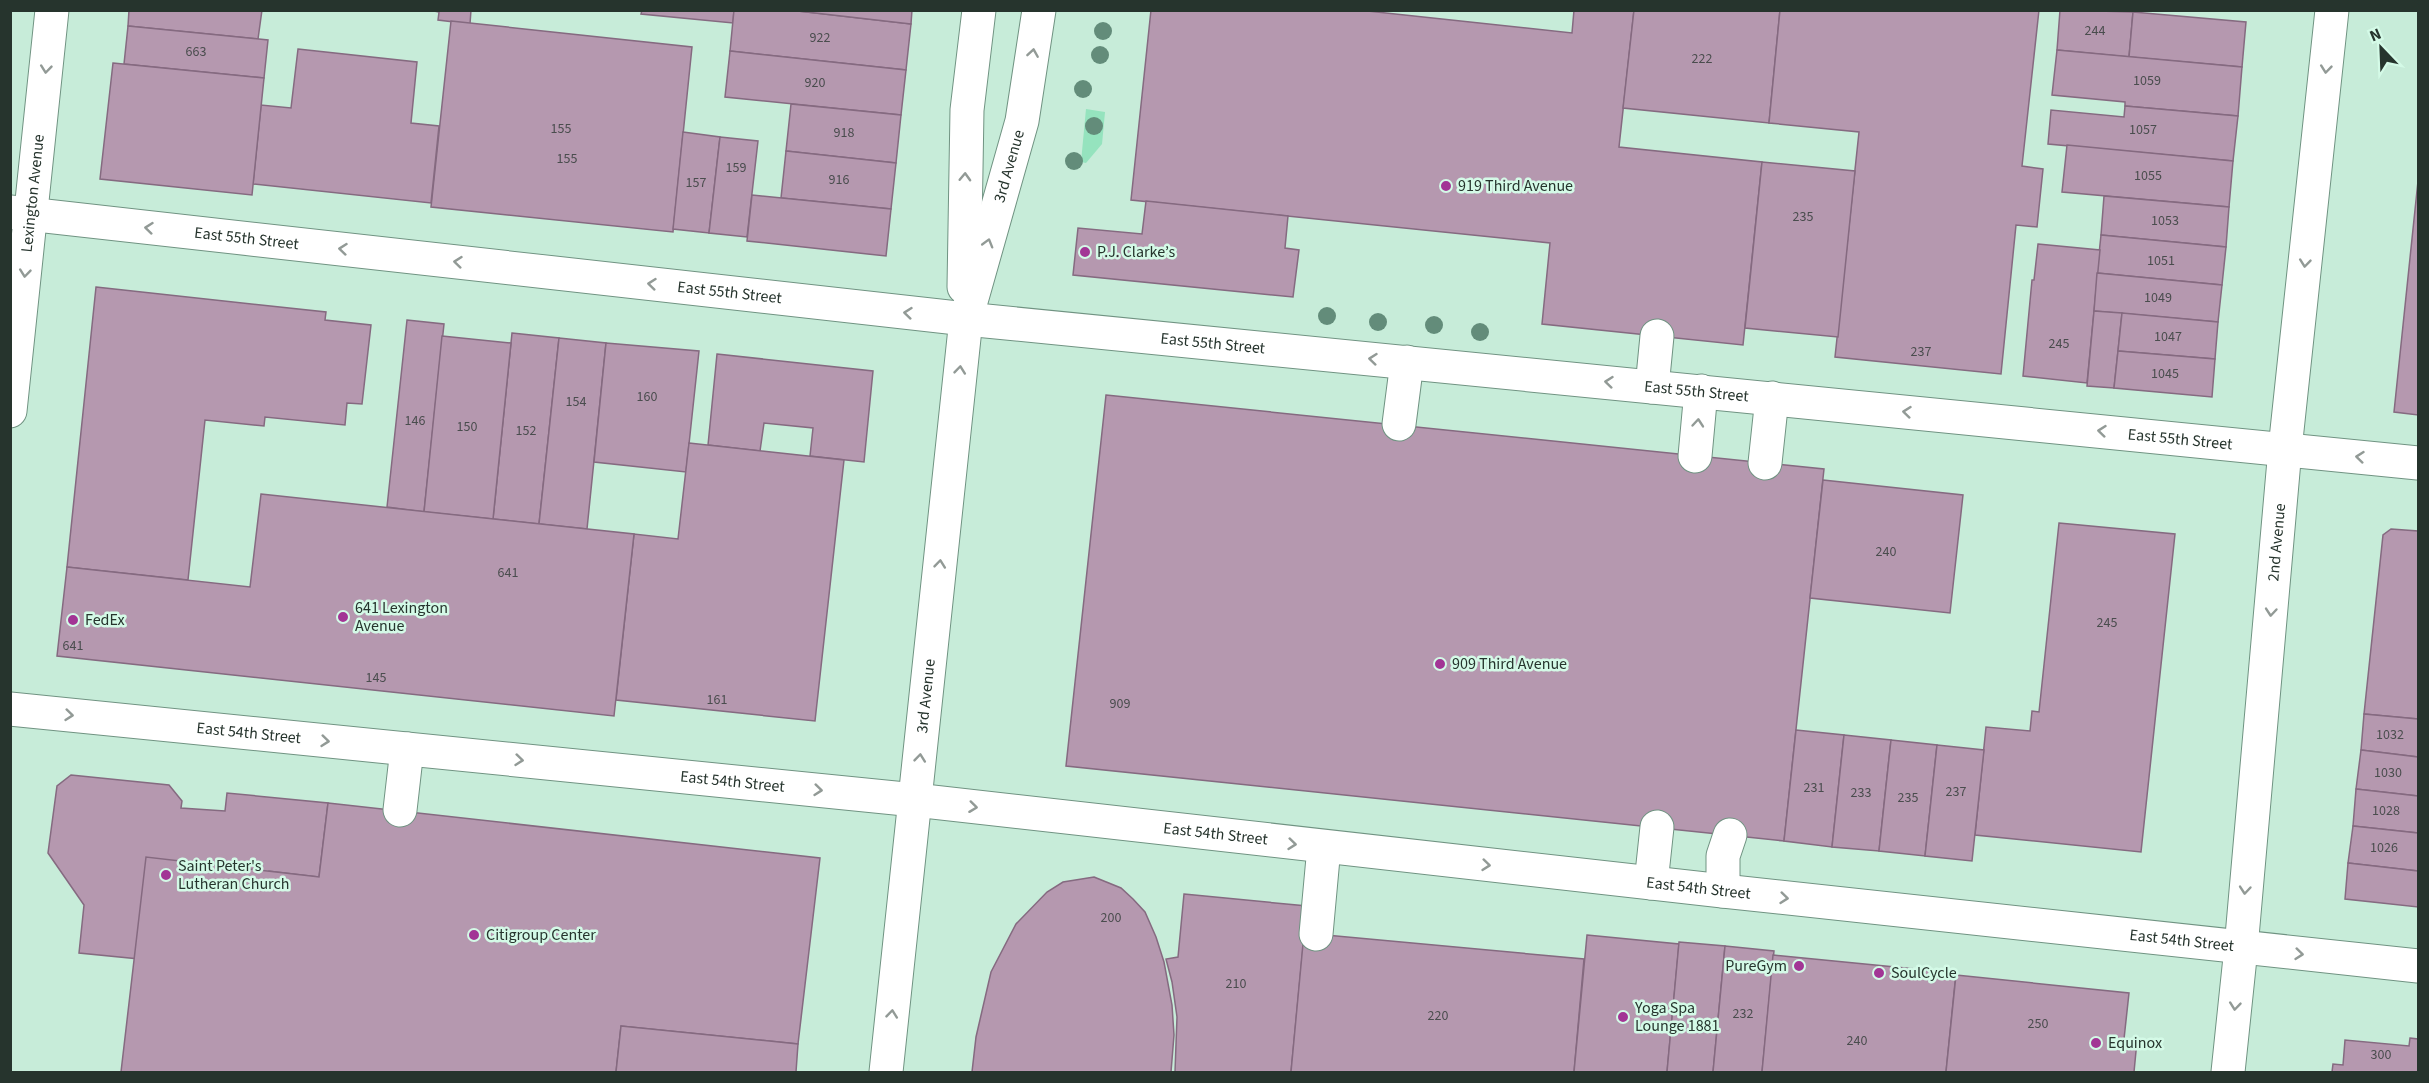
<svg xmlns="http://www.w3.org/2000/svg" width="2429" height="1083" font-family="'Source Sans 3',sans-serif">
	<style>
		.green { fill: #95e3be }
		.building { fill: #b598af; stroke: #856a80; stroke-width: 1.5 }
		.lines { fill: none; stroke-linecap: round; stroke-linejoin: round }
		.minor-casing { stroke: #709382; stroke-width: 35 }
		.major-casing { stroke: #709382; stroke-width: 35 }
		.minor { stroke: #fff; stroke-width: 33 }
		.major { stroke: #fff; stroke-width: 33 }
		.tree { fill: #638c7a }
		.oneway { stroke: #929a96 }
		.poi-dot { fill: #a23595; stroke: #d4fae7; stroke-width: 2 }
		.labels { text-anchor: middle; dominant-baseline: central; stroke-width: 5; stroke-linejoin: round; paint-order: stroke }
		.number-label { font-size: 14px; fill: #4a4d4e }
		.street-label { font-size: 16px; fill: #26342d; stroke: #d4fae7 }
		.poi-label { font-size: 16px; fill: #26342d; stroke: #d4fae7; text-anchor: start }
	</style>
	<rect width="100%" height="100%" fill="#c7ecd9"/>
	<!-- green -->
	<polygon class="green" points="1086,109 1105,112 1102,144 1086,163 1081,162"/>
	<!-- building -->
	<g class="building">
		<polygon points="129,10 262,10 258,39 128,26"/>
		<polygon points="429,10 471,10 470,24 438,20 439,12"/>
		<polygon points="642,10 734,10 733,23 641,14"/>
		<polygon points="734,10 789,10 911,24 906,70 730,51"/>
		<polygon points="789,10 912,10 911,24"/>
		<polygon points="1151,10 1358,10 1572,33 1574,10 1634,10 1619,147 1762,162 1743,345 1542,324 1550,243 1131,200"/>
		<polygon points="1634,10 1780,10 1769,123 1623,108"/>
		<polygon points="2039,10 2022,166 2043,169 2037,227 2016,225 2001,374 1835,357 1859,132 1769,123 1780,10"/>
		<polygon points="2060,10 2133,12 2129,57 2057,50"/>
		<polygon points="2133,12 2246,22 2242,67 2129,57"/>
		<polygon points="451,21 692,47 673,232 431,207"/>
		<polygon points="128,26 268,40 264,78 124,64"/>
		<polygon points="298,49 417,62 411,123 439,126 431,203 253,184 261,105 291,108"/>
		<polygon points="2057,50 2242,67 2238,116 2125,106 2125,102 2052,95"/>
		<polygon points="730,51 906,70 901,115 725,97"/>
		<polygon points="113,63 264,78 252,195 100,179"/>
		<polygon points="791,104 901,115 896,163 786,151"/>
		<polygon points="2125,106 2238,116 2233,161 2048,144 2051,110 2124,117"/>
		<polygon points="683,132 720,137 709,233 673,229"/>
		<polygon points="720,137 758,141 747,237 709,233"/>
		<polygon points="2067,145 2233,161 2229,207 2062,192"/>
		<polygon points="786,151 896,163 891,209 781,198"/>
		<polygon points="1762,162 1855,171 1838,337 1745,328"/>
		<polygon points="2418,181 2418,415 2394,412"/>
		<polygon points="752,195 891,209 886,256 747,241"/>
		<polygon points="2104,196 2229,207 2226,247 2101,235"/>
		<polygon points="1146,201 1288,216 1285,248 1299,250 1293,297 1073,275 1078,228 1142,234"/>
		<polygon points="2101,235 2226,247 2222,285 2097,273"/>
		<polygon points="2038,244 2100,250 2087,383 2023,376 2032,280 2034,280"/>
		<polygon points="2097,273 2222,285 2218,322 2094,311"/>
		<polygon points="96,287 326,312 325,320 371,325 362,404 347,403 345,425 265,417 264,426 205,420 188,580 67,567"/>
		<polygon points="2094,311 2122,313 2114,388 2087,386"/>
		<polygon points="2122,313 2218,322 2215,359 2118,351"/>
		<polygon points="407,320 444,324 424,512 387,507"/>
		<polygon points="512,333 559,338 539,524 493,519"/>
		<polygon points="442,336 511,343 493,519 424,512"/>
		<polygon points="559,338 606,343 587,529 539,524"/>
		<polygon points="606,343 699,351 686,472 594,462"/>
		<polygon points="2118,351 2215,359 2212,397 2114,388"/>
		<polygon points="717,354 873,371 864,462 810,456 813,428 764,423 760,451 708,445"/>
		<polygon points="1106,395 1824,469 1784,841 1066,766"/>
		<polygon points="689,443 844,460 815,721 616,700 634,534 678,539"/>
		<polygon points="1823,480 1963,495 1950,613 1810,598"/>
		<polygon points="261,494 634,534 614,716 57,656 67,567 250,587"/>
		<polygon points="2059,523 2175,534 2141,852 1975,835 1986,727 2030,731 2032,711 2039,712"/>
		<polygon points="2391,529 2418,531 2418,719 2364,714 2383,535"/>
		<polygon points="2364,714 2418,719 2418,757 2361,750"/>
		<polygon points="1796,730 1844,735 1832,847 1784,841"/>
		<polygon points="1844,735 1891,740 1879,851 1832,847"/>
		<polygon points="1891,740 1937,745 1925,856 1879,851"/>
		<polygon points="1937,745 1984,750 1972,861 1925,856"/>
		<polygon points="2361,750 2418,757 2418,796 2356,789"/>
		<polygon points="71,775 169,785 182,801 181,808 225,811 227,793 328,803 319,877 269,871 260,971 79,953 84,905 48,853 57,786"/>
		<polygon points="2356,789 2418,796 2418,833 2353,826"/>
		<polygon points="328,803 820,858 798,1044 621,1026 616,1072 121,1072 146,857 319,877"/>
		<polygon points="2353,826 2418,833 2418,871 2348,863"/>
		<polygon points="2348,863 2418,871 2418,907 2345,899"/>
		<polygon points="1094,877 1121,888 1133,899 1145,912 1156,937 1164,962 1172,1005 1174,1035 1171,1072 972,1072 976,1037 991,972 1016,924 1047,892 1063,882"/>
		<polygon points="1184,894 1307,906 1291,1072 1175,1072 1177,1017 1172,982 1166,959 1178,957"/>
		<polygon points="1304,933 1584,959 1574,1072 1291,1072"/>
		<polygon points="1587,935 1679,944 1667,1072 1574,1072"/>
		<polygon points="1679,942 1725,946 1713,1072 1667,1072"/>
		<polygon points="1725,946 1774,951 1762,1072 1713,1072"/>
		<polygon points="1773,955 1956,973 1946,1072 1762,1072"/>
		<polygon points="1956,975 2129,993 2124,1039 2137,1041 2134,1072 1946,1072"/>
		<polygon points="621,1026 798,1044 796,1072 616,1072"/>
		<polygon points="2410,1038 2418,1039 2418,1072 2332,1072 2333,1064 2343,1065 2345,1040 2409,1046"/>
	</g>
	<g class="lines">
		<!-- minor casing -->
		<g class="minor-casing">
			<g id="minor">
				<path id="s1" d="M10 212 966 319 2418 463"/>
				<polyline points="1652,387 1657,336"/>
				<polyline points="1399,424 1407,362"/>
				<polyline points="1695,456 1701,391"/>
				<polyline points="1765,463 1772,398"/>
				<polyline points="400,810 407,749"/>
				<polyline points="1651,883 1657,827"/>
				<polyline points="1723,891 1723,856 1730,835"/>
				<polyline points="1316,934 1324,847"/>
			</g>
		</g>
		<!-- major casing -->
		<g class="major-casing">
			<g id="major">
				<polyline points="964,287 967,110 979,10"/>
				<path id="s2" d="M10 411 52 10"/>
				<path id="s3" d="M10 709 915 800 1723 891 2418 966"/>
				<path id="s4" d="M886 1072 966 319 1022 121 1039 10"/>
				<path id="s5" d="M2228 1072 2241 948 2285 449 2332 10"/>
			</g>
		</g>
		<!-- minor -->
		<use href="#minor" class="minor"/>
		<!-- major -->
		<use href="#major" class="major"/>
	</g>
	<!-- trees -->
	<g class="tree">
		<circle cx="1103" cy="31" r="9"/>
		<circle cx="1100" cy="55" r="9"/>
		<circle cx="1083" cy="89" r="9"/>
		<circle cx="1094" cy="126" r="9"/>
		<circle cx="1074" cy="161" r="9"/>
		<circle cx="1327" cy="316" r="9"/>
		<circle cx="1378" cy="322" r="9"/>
		<circle cx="1434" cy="325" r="9"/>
		<circle cx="1480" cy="332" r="9"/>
	</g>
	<!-- one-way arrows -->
	<defs><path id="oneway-chevron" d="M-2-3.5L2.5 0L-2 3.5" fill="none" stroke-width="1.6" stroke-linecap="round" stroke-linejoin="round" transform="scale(1.5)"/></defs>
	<g class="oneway">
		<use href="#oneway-chevron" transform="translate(1033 53) rotate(-81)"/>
		<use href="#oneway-chevron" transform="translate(46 69) rotate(96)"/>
		<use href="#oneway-chevron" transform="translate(2326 69) rotate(96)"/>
		<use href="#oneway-chevron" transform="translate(965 177) rotate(-88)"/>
		<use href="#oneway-chevron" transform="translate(149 228) rotate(-174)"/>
		<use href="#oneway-chevron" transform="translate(988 243) rotate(-74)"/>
		<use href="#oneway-chevron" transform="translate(343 249) rotate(-174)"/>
		<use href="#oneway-chevron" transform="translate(458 262) rotate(-174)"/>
		<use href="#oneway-chevron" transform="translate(2305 263) rotate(96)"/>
		<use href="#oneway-chevron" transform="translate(25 273) rotate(96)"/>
		<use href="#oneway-chevron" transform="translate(652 284) rotate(-174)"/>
		<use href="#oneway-chevron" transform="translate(908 313) rotate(-174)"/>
		<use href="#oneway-chevron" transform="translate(1373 359) rotate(-174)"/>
		<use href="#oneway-chevron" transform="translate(960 370) rotate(-84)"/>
		<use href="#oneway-chevron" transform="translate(1609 382) rotate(-174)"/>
		<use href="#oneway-chevron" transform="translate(1907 412) rotate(-174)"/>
		<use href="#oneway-chevron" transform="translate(1698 423) rotate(-85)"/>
		<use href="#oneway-chevron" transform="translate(2102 431) rotate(-174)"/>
		<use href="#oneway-chevron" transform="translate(2360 457) rotate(-174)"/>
		<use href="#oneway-chevron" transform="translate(940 564) rotate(-84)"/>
		<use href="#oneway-chevron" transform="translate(2271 612) rotate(95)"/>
		<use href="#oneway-chevron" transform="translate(69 715) rotate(6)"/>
		<use href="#oneway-chevron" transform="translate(325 741) rotate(6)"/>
		<use href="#oneway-chevron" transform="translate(920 758) rotate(-84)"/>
		<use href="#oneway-chevron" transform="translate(519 760) rotate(6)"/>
		<use href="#oneway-chevron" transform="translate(818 790) rotate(6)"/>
		<use href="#oneway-chevron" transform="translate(973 807) rotate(7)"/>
		<use href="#oneway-chevron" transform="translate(1292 844) rotate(6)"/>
		<use href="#oneway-chevron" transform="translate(1486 865) rotate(6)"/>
		<use href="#oneway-chevron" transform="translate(2245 890) rotate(95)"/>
		<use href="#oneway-chevron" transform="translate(1784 898) rotate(6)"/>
		<use href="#oneway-chevron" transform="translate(2299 954) rotate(6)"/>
		<use href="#oneway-chevron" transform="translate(2235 1006) rotate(96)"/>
		<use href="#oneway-chevron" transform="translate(892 1014) rotate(-84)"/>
	</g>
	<!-- markers -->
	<g class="poi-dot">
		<circle cx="1446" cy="186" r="6"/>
		<circle cx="1085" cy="252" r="6"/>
		<circle cx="343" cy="617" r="6"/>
		<circle cx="73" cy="620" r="6"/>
		<circle cx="1440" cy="664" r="6"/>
		<circle cx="166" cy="875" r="6"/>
		<circle cx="474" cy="935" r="6"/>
		<circle cx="1799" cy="966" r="6"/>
		<circle cx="1879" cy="973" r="6"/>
		<circle cx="1623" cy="1017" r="6"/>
		<circle cx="2096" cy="1043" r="6"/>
	</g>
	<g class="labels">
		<!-- number labels -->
		<g class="number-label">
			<text x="2095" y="31">244</text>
			<text x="820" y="38">922</text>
			<text x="196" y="52">663</text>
			<text x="1702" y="59">222</text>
			<text x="2147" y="81">1059</text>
			<text x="815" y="83">920</text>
			<text x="561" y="129">155</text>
			<text x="2143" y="130">1057</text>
			<text x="844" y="133">918</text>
			<text x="567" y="159">155</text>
			<text x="736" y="168">159</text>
			<text x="2148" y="176">1055</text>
			<text x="839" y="180">916</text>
			<text x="696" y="183">157</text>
			<text x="1803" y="217">235</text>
			<text x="2165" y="221">1053</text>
			<text x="2161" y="261">1051</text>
			<text x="2158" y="298">1049</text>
			<text x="2168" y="337">1047</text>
			<text x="2059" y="344">245</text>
			<text x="1921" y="352">237</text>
			<text x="2165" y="374">1045</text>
			<text x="647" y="397">160</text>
			<text x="576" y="402">154</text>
			<text x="415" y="421">146</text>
			<text x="467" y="427">150</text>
			<text x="526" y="431">152</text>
			<text x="1886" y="552">240</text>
			<text x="508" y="573">641</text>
			<text x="2107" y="623">245</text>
			<text x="73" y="646">641</text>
			<text x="376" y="678">145</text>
			<text x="717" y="700">161</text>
			<text x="1120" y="704">909</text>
			<text x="2390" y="735">1032</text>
			<text x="2388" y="773">1030</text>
			<text x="1814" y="788">231</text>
			<text x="1956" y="792">237</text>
			<text x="1861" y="793">233</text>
			<text x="1908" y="798">235</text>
			<text x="2386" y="811">1028</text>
			<text x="2384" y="848">1026</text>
			<text x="1111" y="918">200</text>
			<text x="1236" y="984">210</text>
			<text x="1743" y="1014">232</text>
			<text x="1438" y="1016">220</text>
			<text x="2038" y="1024">250</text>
			<text x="1857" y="1041">240</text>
			<text x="2381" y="1055">300</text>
		</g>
		<!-- street labels -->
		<g class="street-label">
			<text stroke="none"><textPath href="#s4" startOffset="916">3rd Avenue</textPath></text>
			<text stroke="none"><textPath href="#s2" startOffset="219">Lexington Avenue</textPath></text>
			<text stroke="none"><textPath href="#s1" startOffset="238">East 55th Street</textPath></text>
			<text stroke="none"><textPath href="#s1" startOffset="724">East 55th Street</textPath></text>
			<text stroke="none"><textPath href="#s1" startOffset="1210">East 55th Street</textPath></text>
			<text stroke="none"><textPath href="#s1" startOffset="1696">East 55th Street</textPath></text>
			<text stroke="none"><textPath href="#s1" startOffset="2182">East 55th Street</textPath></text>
			<text stroke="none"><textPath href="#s5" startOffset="532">2nd Avenue</textPath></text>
			<text stroke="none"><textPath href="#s4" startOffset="378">3rd Avenue</textPath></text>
			<text stroke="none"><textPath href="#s3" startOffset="240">East 54th Street</textPath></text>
			<text stroke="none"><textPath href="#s3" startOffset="726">East 54th Street</textPath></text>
			<text stroke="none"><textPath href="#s3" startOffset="1212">East 54th Street</textPath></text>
			<text stroke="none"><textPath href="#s3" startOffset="1698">East 54th Street</textPath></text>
			<text stroke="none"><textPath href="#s3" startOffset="2184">East 54th Street</textPath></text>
		</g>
		<!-- poi labels -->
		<g class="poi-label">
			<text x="1458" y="186">919 Third Avenue</text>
			<text x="1097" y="252">P.J. Clarke’s</text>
			<text x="355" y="608">641 Lexington<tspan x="355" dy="18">Avenue</tspan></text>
			<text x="85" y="620">FedEx</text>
			<text x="1452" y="664">909 Third Avenue</text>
			<text x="178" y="866">Saint Peter's<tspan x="178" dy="18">Lutheran Church</tspan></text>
			<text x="486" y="935">Citigroup Center</text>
			<text x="1787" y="966" text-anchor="end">PureGym</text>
			<text x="1891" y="973">SoulCycle</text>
			<text x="1635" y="1008">Yoga Spa<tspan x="1635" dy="18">Lounge 1881</tspan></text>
			<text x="2108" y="1043">Equinox</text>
		</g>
	</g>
	<!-- border -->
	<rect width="2429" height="1083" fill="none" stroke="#26342d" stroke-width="24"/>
	<!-- north arrow -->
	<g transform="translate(2381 48) rotate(337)" stroke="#d4fae7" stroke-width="4.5" paint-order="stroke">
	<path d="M0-4.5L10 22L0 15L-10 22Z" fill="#26342d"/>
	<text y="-9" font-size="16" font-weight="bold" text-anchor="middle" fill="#26342d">N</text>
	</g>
</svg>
